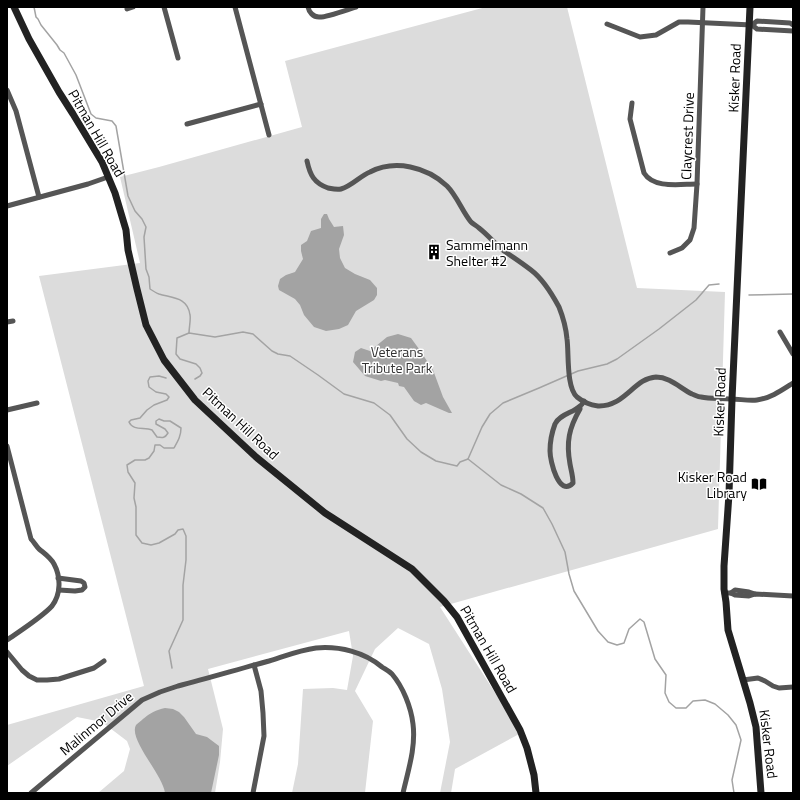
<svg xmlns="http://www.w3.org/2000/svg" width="800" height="800" font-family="'Titillium Web',sans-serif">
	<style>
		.green { fill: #dcdcdc }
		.water { fill: #a3a3a3 }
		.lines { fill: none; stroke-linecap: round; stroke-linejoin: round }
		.stream { stroke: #a3a3a3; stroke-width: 1.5 }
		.street { stroke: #555; stroke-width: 5 }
		.secondary { stroke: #222; stroke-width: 7 }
		.labels { text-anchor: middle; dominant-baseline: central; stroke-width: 3; stroke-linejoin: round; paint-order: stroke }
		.street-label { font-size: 14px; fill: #000; stroke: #fff }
		.poi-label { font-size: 14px; fill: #000; stroke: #fff; text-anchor: start }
		.park-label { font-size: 14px; fill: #333; stroke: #fff }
	</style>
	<rect width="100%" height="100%" fill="#fff"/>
	<!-- green -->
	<polygon class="green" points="486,7 567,7 637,288 725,292 718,529 440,607 521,733 455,769 451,793 440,793 450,742 442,689 429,644 398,628 375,649 355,691 373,721 365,793 292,793 298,764 303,689 333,688 347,690 353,656 349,631 208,669 223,729 220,762 215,793 98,793 124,771 130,749 127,741 102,722 77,717 7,766 7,725 144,686 39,276 140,263 120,177 159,167 302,127 285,61"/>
	<!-- water -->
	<g class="water">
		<polygon points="324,214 327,214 329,219 334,227 343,226 344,235 339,249 340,258 345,268 355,274 370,280 377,288 377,295 374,300 356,311 348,325 339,329 326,331 314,327 304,315 300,305 295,299 279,290 278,286 280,279 286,275 295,272 303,259 301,251 301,245 307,241 311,231 321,228 321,219"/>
		<polygon points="398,334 411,338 419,349 433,370 443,397 452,413 449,413 426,403 421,405 414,401 404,387 399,386 398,383 385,380 381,381 365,376 353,362 355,352 361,348 370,351 387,337"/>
		<path d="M165 708 173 709 179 712 184 717 196 734 207 737 219 746V755L211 793H165C163 775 128 739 136 725 138 723 141 721 143 719 150 713 156 710 165 708Z"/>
	</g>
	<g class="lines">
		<!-- stream -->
		<g class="stream">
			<path d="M34 7 36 17 38 19 41 25 57 45 60 50 64 53 76 75 91 114 96 118 112 121 116 126 128 196 135 211 142 219 146 227 144 237 146 269 149 277 150 289C153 291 156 293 159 294 172 298 188 297 190 315 191 319 189 328 189 333"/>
			<polyline points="749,295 793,294"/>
			<path d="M166 378 159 376 150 377 148 381 149 387 156 392 166 394 169 397 167 400 154 405 147 410 140 418 131 420 129 422C133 431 144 427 152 430L157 437C163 438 165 438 168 433L165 429 156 424V421L159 419 164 421H170L181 428C181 436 178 441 174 448H164L160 445H155L154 451 149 458 145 460H135L127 465 128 472 135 483 134 498 136 507V535L142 543 151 545 159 543 175 534 178 530 183 529 186 536V560L183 585V620L169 651 172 668"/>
			<polyline points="195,379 200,376 202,373 200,368 196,364 180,359 176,354 177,338 189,333 215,337 243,332 253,334 272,351 278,354 290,356 318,375 344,394 374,403 390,415 407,439 421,452 436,461 457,466 460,462 468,459 482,427 490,414 503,403 539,388 578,371 607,364 617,359 659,329 696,300 709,285 719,284"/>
			<polyline points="468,459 501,485 521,494 543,508 552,524 565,552 569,574 574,591 598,631 608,642 617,645 624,643 629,629 640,619 644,622 655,659 666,675 665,693 669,702 676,708 686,708 693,701 705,700 715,704 728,715 736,725 741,740 732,780 734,793"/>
		</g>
		<!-- street -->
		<g class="street">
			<polyline points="164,7 178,58"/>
			<polyline points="235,7 269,135"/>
			<path d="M308 7C309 12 313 17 319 17 325 18 349 9 356 7"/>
			<polyline points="127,9 133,7"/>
			<polyline points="607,24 640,37 656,35 679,22 688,22 752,25 757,29 793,31"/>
			<polyline points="752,25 757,21 790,23 793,25"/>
			<polyline points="7,90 16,111 39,197"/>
			<path d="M632 103 630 119 644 173C654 189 680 184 697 184"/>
			<polyline points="187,124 261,104"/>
			<path d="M307 161C310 175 314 183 328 188 333 189 337 190 341 189 352 186 360 176 370 172 395 159 427 167 447 186 457 196 462 211 471 222 473 224 477 226 479 228 488 235 495 244 504 251 513 257 522 263 531 270 543 279 552 294 559 307 563 317 566 328 567 339 569 353 566 387 577 397 583 402 590 405 598 406 625 407 634 378 656 377 670 377 680 388 692 394 695 395 698 397 701 397 710 399 721 398 731 399 739 399 749 401 757 400 771 398 782 390 793 383"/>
			<polyline points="7,206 88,184 108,177"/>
			<polyline points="670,253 682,248 690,240 694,228 697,184 703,7"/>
			<polyline points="7,322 13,321"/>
			<polyline points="780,332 793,354"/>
			<path d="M580 407V409C569 428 566 442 570 464 571 470 573 476 573 483 559 498 550 461 550 451 550 442 552 432 555 424 560 414 573 413 580 406 582 405 583 403 584 401"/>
			<polyline points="7,410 37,403"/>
			<path d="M7 446 31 539C34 542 36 546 39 549 45 554 50 557 54 564 61 577 61 594 52 606 42 617 20 631 7 640"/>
			<polyline points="58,578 81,581 84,583 85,587 82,590 75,591 59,590"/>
			<polyline points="724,593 731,593 735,595 749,596 755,594 793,596"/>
			<polyline points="731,593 735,590 749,592 755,594"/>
			<polyline points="7,652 22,670 29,676 37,680 47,680 59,679 94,668 104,661"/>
			<polyline points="743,680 758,678 765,681 773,686 779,688 793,687"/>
			<path d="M31 793 142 700 160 692 178 686C209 678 239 669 269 661 285 656 300 650 316 648 340 646 364 652 382 667 385 669 389 671 392 674 403 687 411 707 413 724 416 747 408 771 403 793"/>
			<polyline points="253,793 264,736 263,713 261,691 254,665"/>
		</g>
		<!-- secondary -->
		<g class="secondary">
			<polyline points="14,7 29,39 59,92 73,114 102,162 115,193 126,230 128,250 137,289 146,325 164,360 195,400 256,457 325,513 412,569 444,601 457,617 520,730 527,748 534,775 536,793"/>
			<polyline points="750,7 732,399 729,494 724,566 724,589 726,602 728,630 750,703 756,727 761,793"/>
		</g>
	</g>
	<!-- icons -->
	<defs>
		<g id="building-bare" transform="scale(1.2)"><path d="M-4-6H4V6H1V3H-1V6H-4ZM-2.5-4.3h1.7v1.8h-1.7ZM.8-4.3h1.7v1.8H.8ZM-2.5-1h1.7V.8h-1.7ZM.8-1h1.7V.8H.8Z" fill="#000" stroke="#fff" stroke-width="2.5" paint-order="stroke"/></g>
		<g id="library-bare" transform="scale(1.2)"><path d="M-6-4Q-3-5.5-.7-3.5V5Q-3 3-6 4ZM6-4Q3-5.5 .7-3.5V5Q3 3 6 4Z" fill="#000" stroke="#fff" stroke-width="2.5" paint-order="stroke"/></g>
	</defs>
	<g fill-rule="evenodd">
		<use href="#building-bare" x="434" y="252"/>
		<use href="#library-bare" x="759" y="484"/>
	</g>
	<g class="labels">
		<!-- street labels -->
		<g class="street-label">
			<text transform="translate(734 78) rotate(-88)">Kisker Road</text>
			<text transform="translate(97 133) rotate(60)">Pitman Hill Road</text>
			<text transform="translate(687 136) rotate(-88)">Claycrest Drive</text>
			<text transform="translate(719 402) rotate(-88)">Kisker Road</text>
			<text transform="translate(241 423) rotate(43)">Pitman Hill Road</text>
			<text transform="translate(489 649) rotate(60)">Pitman Hill Road</text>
			<text transform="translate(96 723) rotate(-40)">Malinmor Drive</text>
			<text transform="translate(769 744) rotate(83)">Kisker Road</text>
		</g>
		<!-- poi labels -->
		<g class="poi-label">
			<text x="446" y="244">Sammelmann<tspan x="446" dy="16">Shelter #2</tspan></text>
			<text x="747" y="476" text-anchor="end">Kisker Road<tspan x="747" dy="16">Library</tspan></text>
		</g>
		<!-- park labels -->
		<g class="park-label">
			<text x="397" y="351">Veterans<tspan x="397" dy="16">Tribute Park</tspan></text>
		</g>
	</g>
	<!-- border -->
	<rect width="800" height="800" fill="none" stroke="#000000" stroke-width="16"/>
</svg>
